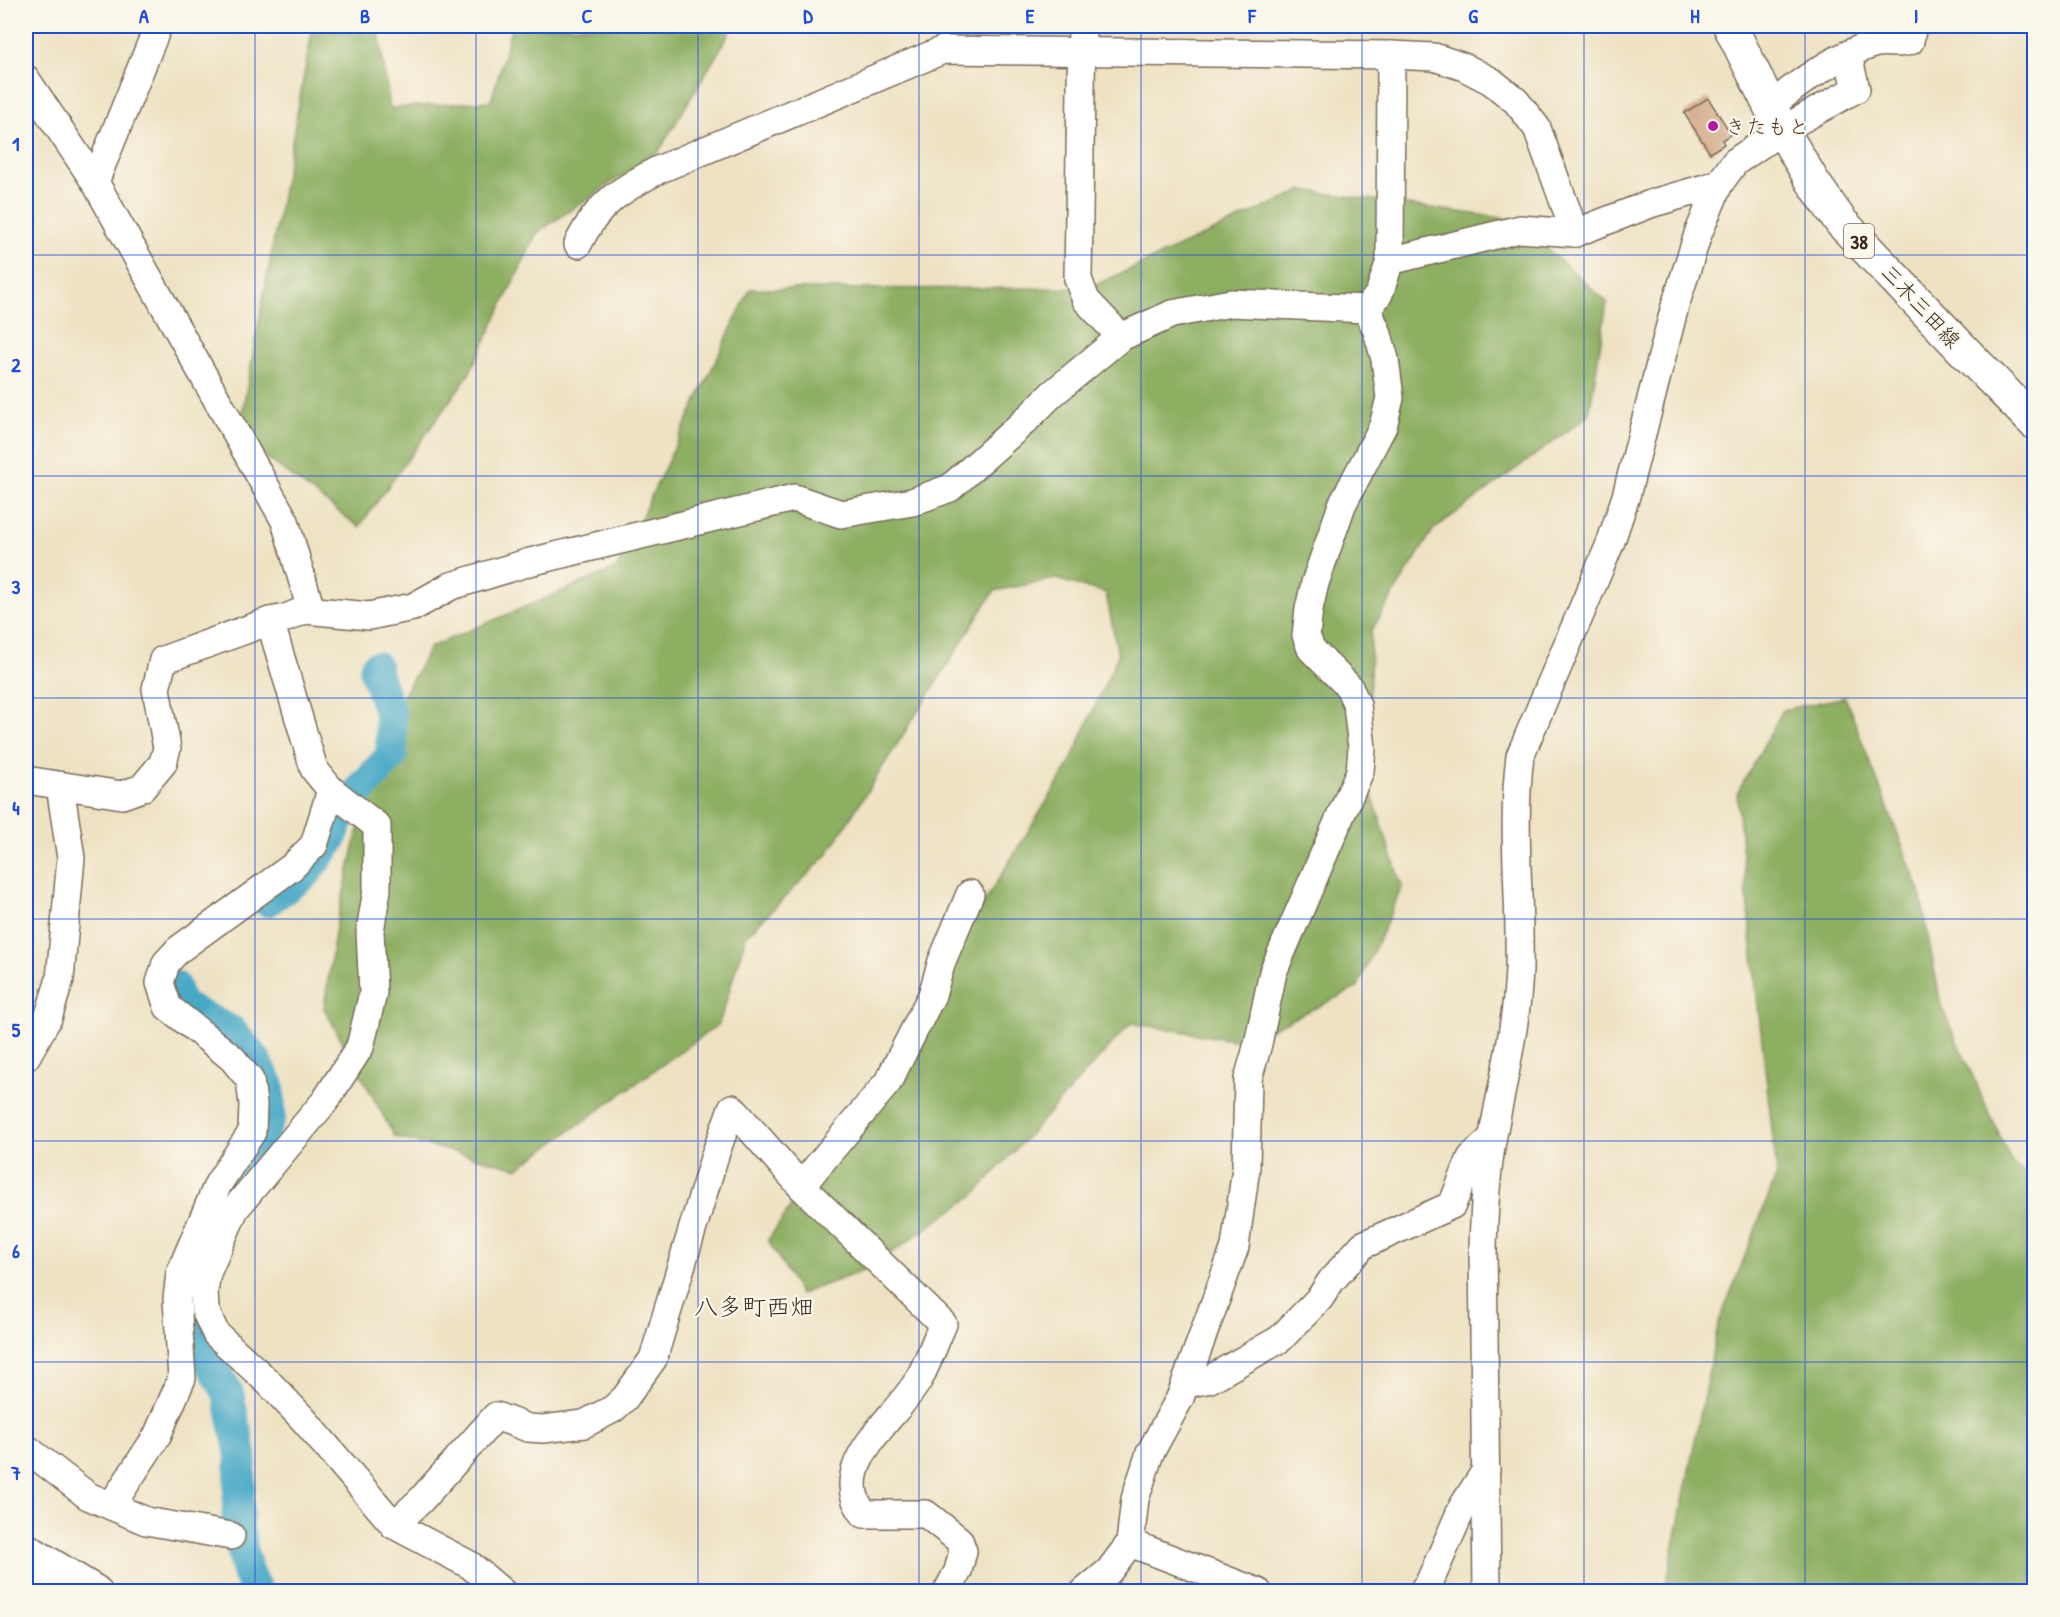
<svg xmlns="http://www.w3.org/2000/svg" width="2060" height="1617" font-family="'Patrick Hand','Klee One',sans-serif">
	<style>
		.forest { fill: #8daf62; stroke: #646c40; stroke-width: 1.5 }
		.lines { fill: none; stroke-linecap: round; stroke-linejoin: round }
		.river { stroke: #46a8c6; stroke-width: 32 }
		.building { fill: #cfa17b }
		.minor-casing { stroke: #7a6a58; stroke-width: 30 }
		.major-casing { stroke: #7a6a58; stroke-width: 36 }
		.highway-casing { stroke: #7a6a58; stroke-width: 36 }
		.minor { stroke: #fff; stroke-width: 27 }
		.major { stroke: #fff; stroke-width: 33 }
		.highway { stroke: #fff; stroke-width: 33 }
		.grid { fill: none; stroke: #1d4ed8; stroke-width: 1.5; stroke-opacity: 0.55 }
		.poi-dot { fill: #b5179e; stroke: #fbf7ec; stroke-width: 2 }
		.labels { text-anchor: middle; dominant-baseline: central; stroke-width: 4.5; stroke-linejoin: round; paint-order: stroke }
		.shield { fill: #fbf7ec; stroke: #75685c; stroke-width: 1.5 }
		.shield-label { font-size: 20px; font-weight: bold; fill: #3b2a1e }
		.poi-label { font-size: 21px; fill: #3b2a1e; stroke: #fbf7ec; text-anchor: start }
		.street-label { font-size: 21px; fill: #3b2a1e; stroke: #fbf7ec }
		.quarter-label { font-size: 24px; fill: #3b2a1e; stroke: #fbf7ec }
		.neatline { fill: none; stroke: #1d4ed8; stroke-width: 2 }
		.grid-label { font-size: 20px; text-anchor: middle; font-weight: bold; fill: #1d4ed8 }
	</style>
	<rect width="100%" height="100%" fill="#fbf7ec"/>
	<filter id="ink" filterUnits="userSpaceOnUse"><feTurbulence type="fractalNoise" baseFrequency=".0167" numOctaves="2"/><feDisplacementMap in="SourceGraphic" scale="12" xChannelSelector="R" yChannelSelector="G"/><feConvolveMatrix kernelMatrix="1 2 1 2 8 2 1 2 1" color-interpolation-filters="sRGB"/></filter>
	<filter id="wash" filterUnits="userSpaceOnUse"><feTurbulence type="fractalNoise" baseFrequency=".008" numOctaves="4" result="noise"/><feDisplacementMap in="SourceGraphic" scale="24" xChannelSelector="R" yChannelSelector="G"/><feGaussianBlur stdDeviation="1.35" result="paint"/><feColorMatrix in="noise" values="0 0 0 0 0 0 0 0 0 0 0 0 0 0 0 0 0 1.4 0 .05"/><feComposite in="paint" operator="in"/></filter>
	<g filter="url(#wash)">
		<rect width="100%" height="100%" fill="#eee2c3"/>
		<!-- forest -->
		<g class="forest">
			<polygon points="313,26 378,26 390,108 491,101 512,26 732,26 728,36 659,151 537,233 469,374 359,527 238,436"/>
			<polygon points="1303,190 1515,220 1607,302 1589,415 1433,530 1371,631 1368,783 1402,887 1357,988 1244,1042 1131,1023 974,1195 868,1269 800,1294 768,1240 836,1141 1067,769 1118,655 1106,593 1056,579 994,591 827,855 746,936 719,1024 518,1168 395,1137 324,1008 336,926 378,743 430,647 617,568 750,289 1089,288"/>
			<polygon points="1845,697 1920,892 1941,1006 2012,1163 2034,1181 2034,1591 1665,1591 1718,1325 1777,1174 1756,988 1737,794 1783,710"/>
		</g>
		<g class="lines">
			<!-- river -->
			<g class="river">
				<polyline points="267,901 306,873 330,841 343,809 392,755 390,714 375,670 376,667"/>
				<polyline points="174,986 181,1006 231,1031 256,1061 269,1086 270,1116 253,1156 222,1207 192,1298 191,1320 198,1339 228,1393 241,1455 237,1524 247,1572 257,1592"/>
			</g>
		</g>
		<g id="blocks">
			<!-- building -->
			<polygon class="building" points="1708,98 1731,134 1722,140 1724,144 1710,153 1684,113"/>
		</g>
	</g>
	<g filter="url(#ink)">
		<use href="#blocks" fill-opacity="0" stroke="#7a6a58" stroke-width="1.5"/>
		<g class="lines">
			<!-- minor casing -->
			<g class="minor-casing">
				<g id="minor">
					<polyline points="1082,26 1078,279 1086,300 1121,337"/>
					<polyline points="26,79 95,182 285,521 311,610"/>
					<path d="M1770 107C1800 81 1835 57 1873 44 1885 40 1898 46 1910 41L1912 30 1910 26"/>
					<polyline points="95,182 158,26"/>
					<path d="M578 244C598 203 619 191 658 170L943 50 1391 55 1434 57 1464 67 1491 81 1516 101 1537 128 1575 233"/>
					<polyline points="1390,261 1391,55"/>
					<polyline points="1367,309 1379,294 1390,261 1520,229 1575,233 1653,203 1719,184"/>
					<polyline points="26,780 122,795 142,788 163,763 167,748 156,689 163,660 270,621 286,618 305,610 369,616 413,607 451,586 530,562 794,498 841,514 912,502 950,488 1025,421 1052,394 1121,337 1172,314 1231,303 1367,309"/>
					<polyline points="331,790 377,826 377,890 370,931 373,993 360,1047 325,1101 235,1209 207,1273 204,1291 205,1310 216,1334 268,1382 304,1420 394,1525 470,1565 502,1592"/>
					<polyline points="26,1057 48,1018 60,979 71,858 60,786"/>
					<polyline points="801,1186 888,1082 932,995 942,961 970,894"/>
					<polyline points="1186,1384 1210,1379 1280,1339 1320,1298 1331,1281 1363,1245 1452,1205 1471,1158 1492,1138"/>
					<polyline points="26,1448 88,1496 146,1521 231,1536"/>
					<polyline points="111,1506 157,1436 182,1378 177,1299 180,1273 218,1184 252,1132 253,1104 250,1080 232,1058 168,1007 160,983 166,963 178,950 292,867 314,845 331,790 314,769 270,621"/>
					<path d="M394 1525 420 1501 496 1416 528 1428 543 1429 584 1424 613 1409 625 1398 653 1359 715 1155 732 1108 801 1186 943 1324C935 1342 928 1362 919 1379 897 1418 826 1466 864 1514H926L959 1540 963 1551 958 1571 947 1592"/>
					<polyline points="1130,1543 1258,1592"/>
					<polyline points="1084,1592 1109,1571 1130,1543 1135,1499 1150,1453 1180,1398 1235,1247 1246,1168 1248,1079 1258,1044 1273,972 1360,771 1362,748 1357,705 1349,687 1311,649 1306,635 1309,609 1315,583 1342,505 1383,426 1390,398 1385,359 1377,331 1367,309"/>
					<polyline points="1422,1592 1430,1581 1463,1506 1486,1470"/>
					<path d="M1487 1592 1483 1248C1484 1210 1486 1173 1493 1135 1503 1080 1517 1025 1519 969 1521 898 1511 827 1520 756L1610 544 1626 496 1675 306 1698 234 1719 184 1735 162 1782 130 1856 89 1848 56"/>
				</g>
			</g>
			<!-- major casing -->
			<g class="major-casing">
				<polyline id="major" points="1730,26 1782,130 1813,182 1841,222 1970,357 2034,422"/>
			</g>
			<!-- highway casing -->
			<g class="highway-casing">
				<g id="highway">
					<polyline points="26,1550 95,1592"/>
					<polyline points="26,1585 38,1592"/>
				</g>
			</g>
			<!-- minor -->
			<use href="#minor" class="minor"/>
			<!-- major -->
			<use href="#major" class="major"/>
			<!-- highway -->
			<use href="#highway" class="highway"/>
		</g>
	</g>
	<!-- grid -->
	<path class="grid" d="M255 26V1592M476 26V1592M698 26V1592M919 26V1592M1141 26V1592M1362 26V1592M1584 26V1592M1805 26V1592M26 255H2034M26 476H2034M26 698H2034M26 919H2034M26 1141H2034M26 1362H2034"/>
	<!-- markers -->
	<circle class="poi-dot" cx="1713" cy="126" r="6"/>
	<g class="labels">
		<!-- shield labels -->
		<rect class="shield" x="1844" y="224" width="30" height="34" rx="4.5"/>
		<g class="shield-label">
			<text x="1859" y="241">38</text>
		</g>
		<!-- poi labels -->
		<g class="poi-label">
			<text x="1725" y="126">きたもと</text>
		</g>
		<!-- street labels -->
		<g class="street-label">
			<text transform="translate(1921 306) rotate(47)">三木三田線</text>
		</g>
		<!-- quarter labels -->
		<g class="quarter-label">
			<text x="754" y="1306">八多町西畑</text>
		</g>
	</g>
	<!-- margin -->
	<rect width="2060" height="1617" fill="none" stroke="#fbf7ec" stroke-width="66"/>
	<rect x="33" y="33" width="1994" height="1551" class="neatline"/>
	<g class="grid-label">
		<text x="144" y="23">A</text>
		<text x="365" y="23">B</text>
		<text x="587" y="23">C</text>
		<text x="808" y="23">D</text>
		<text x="1030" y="23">E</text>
		<text x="1252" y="23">F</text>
		<text x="1473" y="23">G</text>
		<text x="1695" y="23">H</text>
		<text x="1916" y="23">I</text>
		<text x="16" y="151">1</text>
		<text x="16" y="372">2</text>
		<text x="16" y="594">3</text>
		<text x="16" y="815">4</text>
		<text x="16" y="1037">5</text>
		<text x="16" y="1258">6</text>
		<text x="16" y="1480">7</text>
	</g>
</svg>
